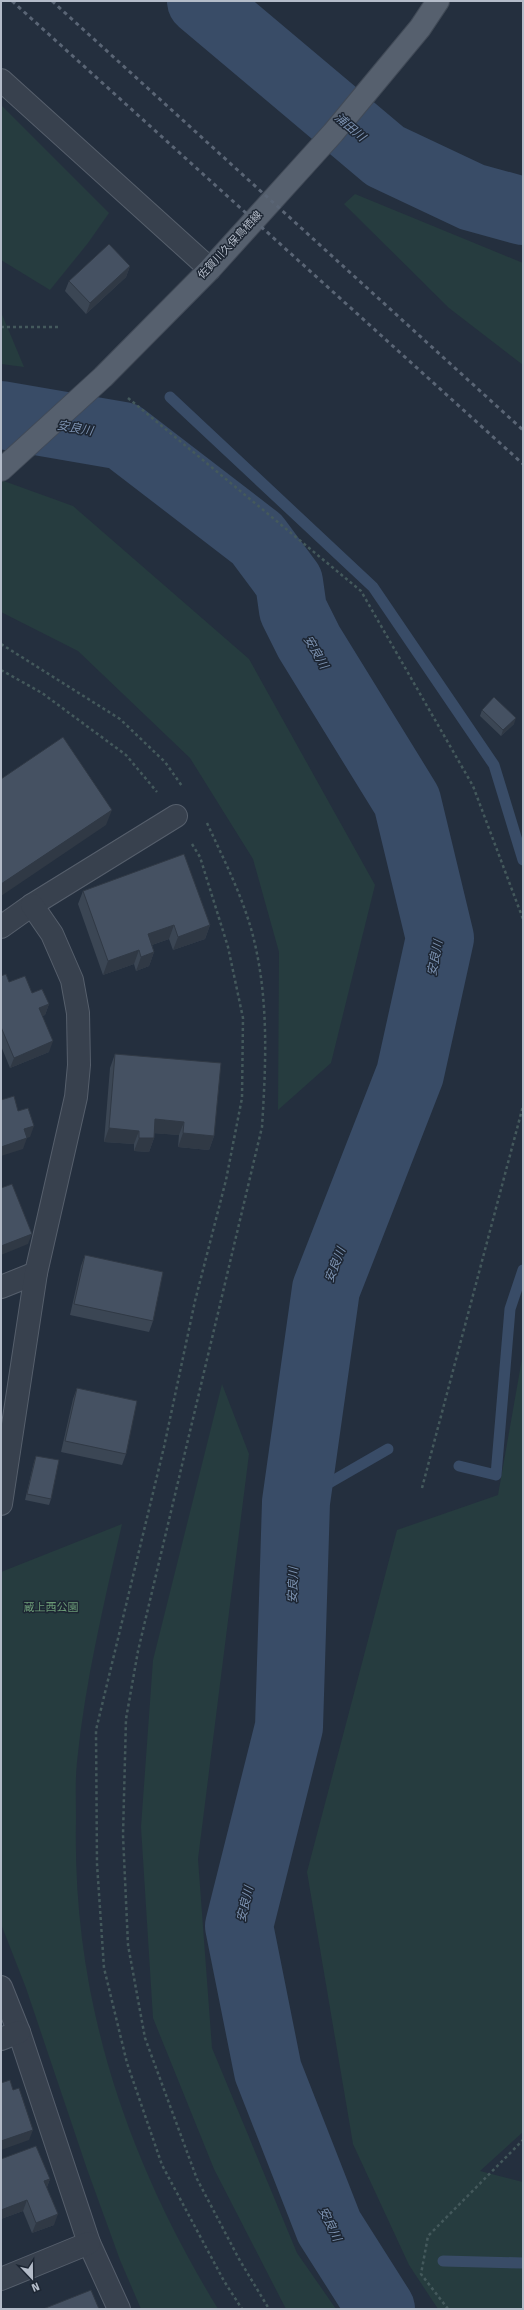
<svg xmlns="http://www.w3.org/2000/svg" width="524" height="2310" font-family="'Fira Sans','Noto Sans JP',sans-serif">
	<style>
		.green { fill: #263c3f }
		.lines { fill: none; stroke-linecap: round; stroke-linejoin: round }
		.stream { stroke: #394c67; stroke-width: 11 }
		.river { stroke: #394c67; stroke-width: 68 }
		.street-casing { stroke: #565f6c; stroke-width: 24 }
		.primary-casing { stroke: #414a57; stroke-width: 24 }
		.path { stroke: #44595c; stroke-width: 2.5; stroke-dasharray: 3 3; stroke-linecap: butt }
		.street { stroke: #38414e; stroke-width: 22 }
		.primary { stroke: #56606e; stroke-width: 22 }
		.rail { stroke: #5a6575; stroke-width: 3; stroke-dasharray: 4 4; stroke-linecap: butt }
		.wall { fill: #3b4654 }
		.shaded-wall { fill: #303945 }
		.building { fill: #455162; stroke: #303945 }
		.labels { text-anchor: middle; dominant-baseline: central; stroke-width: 3; stroke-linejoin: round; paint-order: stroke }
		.street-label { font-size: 11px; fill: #b4bcc9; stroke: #1d2633 }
		.park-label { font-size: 11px; fill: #6b9a76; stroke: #1d2633 }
		.water-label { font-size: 12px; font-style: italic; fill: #7c92b1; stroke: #1d2633 }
	</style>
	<rect width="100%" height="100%" fill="#242f3e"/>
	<!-- green -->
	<g class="green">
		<polygon points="1,105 109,213 88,243 50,290 1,260"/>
		<polygon points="355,194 523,263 523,365 449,308 344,204"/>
		<polygon points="1,312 24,367 1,364"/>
		<polygon points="1,480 73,506 249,659 375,885 331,1063 278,1110 279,952 253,859 190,758 78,651 1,612"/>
		<polygon points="523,1353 523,2132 480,2171 523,2182 523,2309 438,2309 409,2265 353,2144 307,1872 397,1530 498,1495"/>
		<polygon points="222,1384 249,1454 198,1859 212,2048 297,2253 336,2309 286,2309 214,2169 153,2018 141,1827 153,1660"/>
		<path d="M122 1524C104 1603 85 1682 77 1762 75 1781 76 1801 76 1820 72 1998 126 2158 218 2309H141L120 2260 87 2169 26 1988 1 1924V1572Z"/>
	</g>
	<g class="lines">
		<!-- stream -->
		<g class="stream">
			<polyline points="170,397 373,587 494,765 523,860"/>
			<polyline points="459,1466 496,1475 510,1309 523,1270"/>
			<polyline points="296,1502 388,1449"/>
			<polyline points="443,2261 523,2263"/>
		</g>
		<!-- river -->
		<g class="river">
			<polyline points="201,1 385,156 472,197 523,211"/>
			<polyline points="1,415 123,436 257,539 289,582 293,610 309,642 407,801 440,938 410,1074 326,1289 296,1502 289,1727 239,1926 268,2071 329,2227 381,2309"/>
		</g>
		<!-- street casing -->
		<g class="street-casing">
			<g id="street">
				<polyline points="1,80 210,269"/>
				<polyline points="1,927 32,905 176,816"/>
				<polyline points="1,1287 36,1273"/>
				<polyline points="1,1504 36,1273 76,1097 79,1065 78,1013 72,980 52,934 32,905"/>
				<polyline points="1,1987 19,2032 89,2243 119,2309"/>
				<polyline points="1,2039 19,2032"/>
				<polyline points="1,2279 89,2243"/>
			</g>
		</g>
		<!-- primary casing -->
		<g class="primary-casing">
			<polyline id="primary" points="1,470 103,377 210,269 333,133 420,28 438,1"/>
		</g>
		<!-- path -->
		<g class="path">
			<polyline points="1,327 60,327"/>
			<polyline points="128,398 361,591 473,786 523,919"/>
			<polyline points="1,644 120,719 165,762 182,786"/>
			<polyline points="1,670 42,693 126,755 157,792"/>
			<path d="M207 823C224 860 243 897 253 936 269 999 266 1063 262 1127L138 1651 126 1719 123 1835 128 1945 145 2038 197 2179 239 2259 269 2309"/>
			<polyline points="192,844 200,857 228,947 243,1018 242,1098 226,1180 195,1301 164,1447 96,1730 97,1864 104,1968 127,2063 162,2165 224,2281 242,2309"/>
			<polyline points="422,1488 523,1106"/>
			<polyline points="448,2309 421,2274 428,2236 523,2140"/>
		</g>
		<!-- street -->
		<use href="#street" class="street"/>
		<!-- primary -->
		<use href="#primary" class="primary"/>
		<!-- rail -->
		<g class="rail">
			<polyline points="12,1 523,464"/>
			<polyline points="52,1 523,430"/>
		</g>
	</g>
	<!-- wall -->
	<g class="wall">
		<polygon points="130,266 126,277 86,314 65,291 69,281"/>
		<polygon points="482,710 514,724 501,736 480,716"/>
		<polygon points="83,891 210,925 205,939 173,950 169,939 152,945 154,952 149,966 136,971 134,964 103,975 78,904"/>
		<polygon points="1,976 9,982 32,993 49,1004 45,1015 42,1016 49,1052 10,1068 1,1046"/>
		<polygon points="115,1054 214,1136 209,1150 178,1147 179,1135 154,1133 154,1138 149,1152 134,1151 134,1144 104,1142 110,1068"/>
		<polygon points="85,1255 153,1321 149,1332 70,1315 81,1266"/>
		<polygon points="77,1388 126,1454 122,1465 61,1452 73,1399"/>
		<polygon points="36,1456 51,1499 49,1505 25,1500 34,1462"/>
		<polygon points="50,2179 47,2187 54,2225 32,2233 23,2211 1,2219"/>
	</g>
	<!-- shaded-wall -->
	<g class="shaded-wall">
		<polygon points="130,266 126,277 86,314 90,303"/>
		<polygon points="516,718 514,724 501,736 503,730"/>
		<polygon points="112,810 106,825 1,896 1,884"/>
		<polygon points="174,925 169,939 143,948 148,934"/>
		<polygon points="210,925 205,939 173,950 178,937"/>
		<polygon points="139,950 134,964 103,975 108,961"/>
		<polygon points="154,952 149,966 136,971 141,957"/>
		<polygon points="49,1004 45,1015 35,1019 39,1008"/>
		<polygon points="53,1041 49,1052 10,1068 14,1058"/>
		<polygon points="155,1119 184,1122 179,1135 150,1133"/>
		<polygon points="34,1126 30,1137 20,1140 24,1129"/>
		<polygon points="109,1128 139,1131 134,1144 104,1142"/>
		<polygon points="183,1133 214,1136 209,1150 178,1147"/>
		<polygon points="27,1138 23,1149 1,1156 1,1147"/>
		<polygon points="139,1138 154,1138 149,1152 134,1151"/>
		<polygon points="32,1234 28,1244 1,1255 1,1246"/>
		<polygon points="33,2130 29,2140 1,2150 1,2141"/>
		<polygon points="50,2179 46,2189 44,2181"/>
		<polygon points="27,2200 23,2211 1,2219 1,2210"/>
		<polygon points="58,2214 54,2225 32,2233 36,2223"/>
	</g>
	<!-- building -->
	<g class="building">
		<polygon points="109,244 130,266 90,303 69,281"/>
		<polygon points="494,697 516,718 503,730 482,710"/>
		<polygon points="63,737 112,810 1,884 1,779"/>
		<polygon points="184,854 210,925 178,937 174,925 148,934 154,952 141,957 139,950 108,961 83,891"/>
		<polygon points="6,974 9,982 25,976 32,993 42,989 49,1004 39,1008 53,1041 14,1058 1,1027 1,976"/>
		<polygon points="115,1054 221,1063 214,1136 183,1133 184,1122 155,1119 154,1138 139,1138 139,1131 109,1128"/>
		<polygon points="14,1096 18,1111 28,1108 34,1126 24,1129 27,1138 1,1147 1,1100"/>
		<polygon points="12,1184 32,1234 1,1246 1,1188"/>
		<polygon points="85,1255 163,1272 153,1321 74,1304"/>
		<polygon points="77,1388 137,1401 126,1454 65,1441"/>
		<polygon points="36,1456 59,1460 51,1499 27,1494"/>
		<polygon points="10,2080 13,2090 19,2088 33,2130 1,2141 1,2083"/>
		<polygon points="36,2146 50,2179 44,2181 58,2214 36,2223 27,2200 1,2210 1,2159"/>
		<polygon points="91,2290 99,2309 43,2309"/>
	</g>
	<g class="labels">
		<!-- street labels -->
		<g class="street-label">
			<text transform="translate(230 245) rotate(-47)">佐賀川久保鳥栖線</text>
		</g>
		<!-- park labels -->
		<g class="park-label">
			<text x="51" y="1607">蔵上西公園</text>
		</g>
		<!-- water labels -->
		<g class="water-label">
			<text transform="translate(350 127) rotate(40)">浦田川</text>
			<text transform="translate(75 428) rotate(10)">安良川</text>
			<text transform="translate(316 652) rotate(60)">安良川</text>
			<text transform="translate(435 958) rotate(-79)">安良川</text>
			<text transform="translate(335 1265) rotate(-69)">安良川</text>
			<text transform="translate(293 1585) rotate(-88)">安良川</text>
			<text transform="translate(245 1904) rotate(-77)">安良川</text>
			<text transform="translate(330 2224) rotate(64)">安良川</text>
		</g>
	</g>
	<!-- border -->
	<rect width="524" height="2310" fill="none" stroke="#b4bcc9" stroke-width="4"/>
	<!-- north arrow -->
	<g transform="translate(32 2278) rotate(158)" stroke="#1d2633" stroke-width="3" paint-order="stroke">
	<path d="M0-3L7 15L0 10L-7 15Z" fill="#b4bcc9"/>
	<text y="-6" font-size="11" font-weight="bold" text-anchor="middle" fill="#b4bcc9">N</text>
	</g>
</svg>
